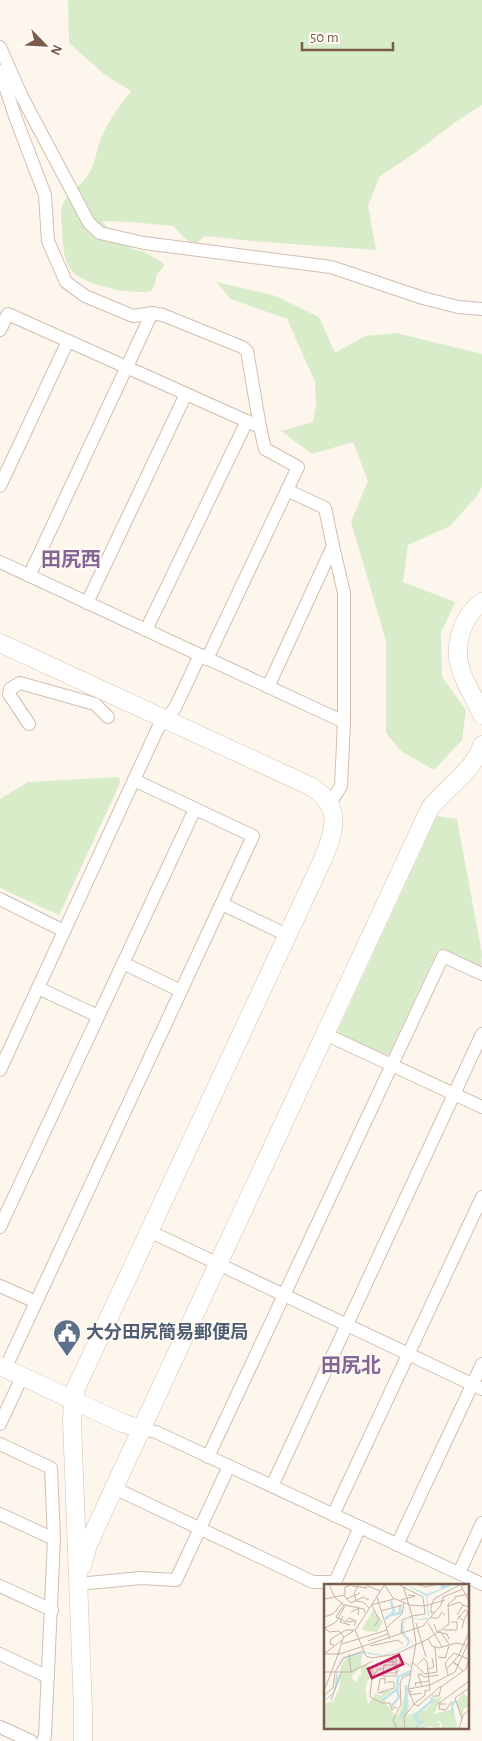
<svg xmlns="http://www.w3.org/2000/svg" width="482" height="1741" font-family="'Alegreya Sans','Noto Sans JP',sans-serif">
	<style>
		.green { fill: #d8ecc9 }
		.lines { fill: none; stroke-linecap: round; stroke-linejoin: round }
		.street-casing { stroke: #d1beb0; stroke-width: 14 }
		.secondary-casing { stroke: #d6c0b0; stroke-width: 19 }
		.street { stroke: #fff; stroke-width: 12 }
		.secondary { stroke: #fff; stroke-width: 18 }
		.labels { text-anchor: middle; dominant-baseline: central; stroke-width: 4; stroke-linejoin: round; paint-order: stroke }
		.service-label { font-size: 18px; font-weight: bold; fill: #4e5e75; stroke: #fffaf3; text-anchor: start }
		.quarter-label { font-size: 20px; font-weight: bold; fill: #846695; stroke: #fffaf3 }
		.inset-river { fill: none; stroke: #bfe3e8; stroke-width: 2.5 }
		.inset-road { fill: none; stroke: #c5b3a7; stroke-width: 1 }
		.view { fill: #c2185b; fill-opacity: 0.15; stroke: #c2185b; stroke-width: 2.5 }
		.inset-edge { fill: none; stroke: #7a5c4d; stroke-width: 2.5 }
	</style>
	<rect width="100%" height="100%" fill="#fdf6ec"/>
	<!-- green -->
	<g class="green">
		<path d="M68 0H482V105L461 118 412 155 380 176 368 205 376 250 252 241 205 236 193 246 173 226 131 222 102 221 116 238 132 249 145 252 163 263 164 266 157 274 154 287 151 291C131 295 86 286 72 271 63 262 63 242 62 230 62 222 59 211 63 204 68 191 84 184 90 172 96 161 97 147 102 136 109 120 120 105 131 91L104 74 69 43Z"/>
		<polygon points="216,282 276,296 319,317 335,353 365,336 396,333 482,354 482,487 476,497 450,526 408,545 403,582 455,602 441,633 442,677 466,710 462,740 434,770 401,751 386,733 386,641 351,522 368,481 353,442 312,454 281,431 313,422 316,405 315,382 287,319 231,299"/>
		<polygon points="119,777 120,783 59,915 0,888 0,799 28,782"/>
		<polygon points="437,816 457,819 482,954 481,967 438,949 389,1054 385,1056 341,1036 338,1030"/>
	</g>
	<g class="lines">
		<!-- street casing -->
		<g class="street-casing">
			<g id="street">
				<polyline points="0,47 21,95 89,223 100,233 144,243 331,267 423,298 458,307 482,309"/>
				<polyline points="0,71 16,119 45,195 48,241 66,282 85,296 133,316 152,313 163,315 242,347 247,351 260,427 265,449 298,467 207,659"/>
				<polyline points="0,330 8,314 260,427"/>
				<polyline points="0,486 68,341"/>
				<polyline points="0,562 344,722"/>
				<polyline points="29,576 152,313"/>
				<polyline points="87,603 186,394"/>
				<polyline points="146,630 247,421"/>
				<polyline points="268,687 333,546 325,508 287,490"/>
				<polyline points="29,724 9,694 10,689 20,683 95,704 108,717"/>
				<polyline points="329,805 341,786 344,722 344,593 333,546"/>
				<polyline points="0,899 64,931"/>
				<polyline points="222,904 287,935"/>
				<polyline points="123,963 181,991"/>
				<polyline points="38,988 98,1016"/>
				<polyline points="325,1034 482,1107"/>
				<polyline points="0,1070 158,728 175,708 200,655"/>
				<polyline points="0,1227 195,809"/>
				<polyline points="149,1231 482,1389"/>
				<polyline points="0,1286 36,1302"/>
				<polyline points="5,1369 253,836 134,780"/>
				<polyline points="0,1424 22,1377"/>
				<polyline points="142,1429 156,1432 482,1584"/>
				<polyline points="0,1444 51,1468 54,1539 45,1736 43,1741"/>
				<polyline points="208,1457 443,956 482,974"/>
				<polyline points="272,1486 482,1034"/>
				<polyline points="114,1488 313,1582 335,1582 360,1527"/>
				<polyline points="0,1514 54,1539"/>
				<polyline points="333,1515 482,1197"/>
				<polyline points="397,1545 482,1364"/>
				<polyline points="459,1573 482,1523"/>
				<polyline points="78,1584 141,1578 176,1580 229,1466"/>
				<polyline points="0,1586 52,1610"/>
				<polyline points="0,1654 48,1677"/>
				<polyline points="0,1727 31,1741"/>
			</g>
		</g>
		<!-- secondary casing -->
		<g class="secondary-casing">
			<g id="secondary">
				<path d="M482 602C461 618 452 648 462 673 467 688 477 701 482 715"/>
				<path d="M0 643 310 786C343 806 335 830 323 859L76 1388 73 1400 72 1420 83 1710V1741"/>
				<polyline points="0,1366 122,1423 142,1429"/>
				<path d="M82 1566 88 1545 114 1488 430 808C446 788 476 768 482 745"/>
			</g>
		</g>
		<!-- street -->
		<use href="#street" class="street"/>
		<!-- secondary -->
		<use href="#secondary" class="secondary"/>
	</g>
	<!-- icons -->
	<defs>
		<g id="civic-pin" transform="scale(1.4375)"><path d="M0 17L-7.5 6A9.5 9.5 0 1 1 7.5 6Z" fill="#5c6f8a" stroke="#fffaf3"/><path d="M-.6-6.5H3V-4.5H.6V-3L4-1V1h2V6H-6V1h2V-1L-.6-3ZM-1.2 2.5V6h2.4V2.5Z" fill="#fff"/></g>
	</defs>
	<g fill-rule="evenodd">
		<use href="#civic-pin" x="67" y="1333"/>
	</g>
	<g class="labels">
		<!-- service labels -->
		<g class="service-label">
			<text x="86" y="1333">大分田尻簡易郵便局</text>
		</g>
		<!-- quarter labels -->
		<g class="quarter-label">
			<text x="71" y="560">田尻西</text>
			<text x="351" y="1366">田尻北</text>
		</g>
	</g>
	<!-- overview -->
	<g transform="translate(324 1584)">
		<rect width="145" height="145" fill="#fdf6ec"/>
		<path d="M49 26 59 38 53 48 41 47 38 45ZM38 70 37 82 27 93 32 99 35 91 37 93V84L41 80 49 85 51 91 44 96 41 104 44 120 54 106 52 110 57 112 59 108 69 106 62 111 61 118 71 131H75L83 102 85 122 80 145H0V120L9 117 15 105 17 81 22 75ZM139 109 145 115V124H140L138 132 132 118ZM119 110 110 130 129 125 134 145H116L119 141 115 137 112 138 116 139 115 145 114 142 113 145 107 142 95 145 99 140 97 137 95 145H82L81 135 84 131 90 130 89 126 91 129 101 126 107 121 108 113 109 117 110 113 114 115Z" fill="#d8ecc9"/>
		<path d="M80 0 103 10 117 5 116 0H131L103 12 105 31 103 35 98 36 83 34 80 40H79L80 49 90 61 91 66V72L90 62 86 57 85 60 83 62 58 72 45 70 42 69 20 75 13 86 15 97 11 107 5 114 0 117 10 107 13 85 19 75 32 69 42 68 58 71 82 62 84 57 78 50V40L82 35 83 34H87L98 35 104 33 102 12Z" fill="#bfe3e8"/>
		<path class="inset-river" d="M67 31 76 29V22M61 35 70 28 67 17M73 105 74 93 87 87M58 117 73 105 75 113 68 122M129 131 128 121 132 116M77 133 82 125V101M92 145 98 138 93 137 91 131 107 118 108 113"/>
		<path class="inset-road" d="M5 0 11 14 21 21 40 25 41 29M35 0 30 9 32 17 39 18 45 24M60 0 69 14 86 21 100 22 121 16M75 0 80 4 88 32 92 59 84 105 90 120 80 133 81 145M92 0 102 3 114 0M136 0 145 17M42 1 56 7M28 2 43 4 40 3M79 3 99 13 101 30 88 32M19 11 27 19 39 13 45 16M53 13 66 55M130 13 145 10M0 15 21 11V3L30 0M22 15 36 9M77 16 91 12 84 11M20 21 12 33 22 38 31 37M47 21 70 15M48 22 55 35 51 42M124 22 136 18 139 21M57 27 78 21M27 28 35 24 34 31M110 28 107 29V23L110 15 135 1M133 31 139 21 145 23M19 32 16 38 26 41M134 32 140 37 138 44M0 33 9 30 18 19M107 34H114L118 28 121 31M133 36 141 26 144 28 140 36M21 38 25 34 32 37 30 42M92 39 102 73M104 39 118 63M110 40 113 48 123 50 125 55M62 44 78 30 80 19M31 46 42 72 48 74 72 70 104 55 108 62 115 64 132 59 142 61M115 46 125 60M119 46H133V38H127M77 49 78 36 88 32M20 53 15 47 5 48 1 44 12 38 21 22M104 55 125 40 124 20 132 14M44 57 64 50M18 60 63 46M10 61 6 60 7 55 22 46H29M46 62 74 56 79 60M0 70H16L99 42 117 21 119 13 139 5M0 70 18 56M25 70 27 88M14 71 19 54 32 45 61 0M135 71 145 48M114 73 121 74 125 62M69 77 61 78H71M89 79 101 90 113 88 111 63M69 81V72H72V89H59L60 81H73L78 78H80L88 83M93 81 100 74 103 78 106 106 101 107M134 81 129 78 139 87M58 85H54L48 94 46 113 58 119H66L68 126 70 123 73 124M104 85 110 83 108 74M122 86 135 71M0 88H27L49 77M11 88 19 74 40 67M58 88V92H72L76 80M96 90 101 93 115 91M98 90H94L98 103M124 91 121 79 130 69 144 75M92 102 91 99 105 97M84 105 106 101 131 88 145 57M0 107 15 68M54 107 56 95 61 94V100M88 107 85 108 86 111 98 109M59 108 54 109 70 104V98H63M0 111 9 104 11 89M108 112H115L117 103 142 85 145 74M7 116 17 89M90 120 94 122 117 102M90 120 101 111V106M116 120 115 125 122 126 128 117M122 120H114L145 97M138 135 131 114 145 104M73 145 69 136 77 120 76 100 78 94 86 90M135 145 139 131 145 126"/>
		<path class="view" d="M75 71 79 80 48 94 44 85Z"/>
		<rect width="145" height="145" class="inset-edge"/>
	</g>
	<!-- north arrow -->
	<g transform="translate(45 45) rotate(114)" stroke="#fffaf3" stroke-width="4" paint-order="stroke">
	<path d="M0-4L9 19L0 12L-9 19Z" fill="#7a5c4d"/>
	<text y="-8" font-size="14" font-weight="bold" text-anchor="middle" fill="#7a5c4d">N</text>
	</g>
	<!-- scale -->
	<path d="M302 42v8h91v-8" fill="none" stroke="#7a5c4d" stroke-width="2.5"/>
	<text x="310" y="42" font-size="15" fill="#7a5c4d" stroke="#fffaf3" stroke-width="4" paint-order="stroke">50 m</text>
</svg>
